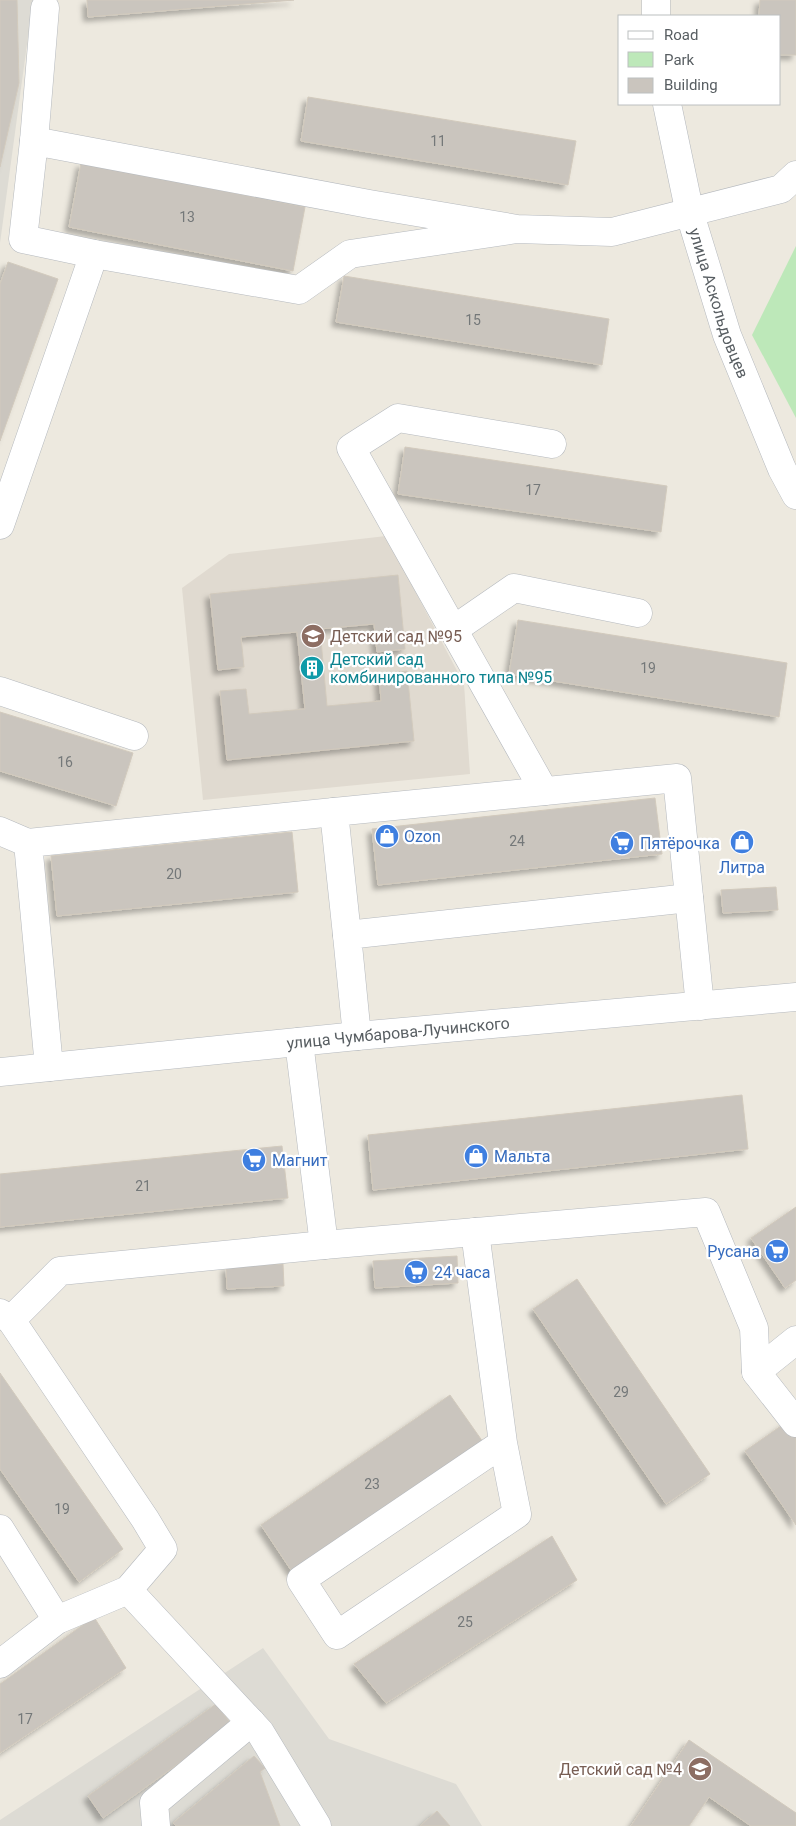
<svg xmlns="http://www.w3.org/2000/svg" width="796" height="1826" font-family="Roboto,sans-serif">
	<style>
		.industrial { fill: #dddbd4 }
		.education { fill: #e0dad0 }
		.green { fill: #bde8b9 }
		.building { fill: #cac5be; stroke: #d2cabd; filter: url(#shadow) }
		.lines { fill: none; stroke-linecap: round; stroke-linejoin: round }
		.minor-casing { stroke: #b5b9be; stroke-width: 29 }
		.minor { stroke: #fff; stroke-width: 28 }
		.labels { text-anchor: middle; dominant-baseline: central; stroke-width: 4.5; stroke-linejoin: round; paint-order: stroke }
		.number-label { font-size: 14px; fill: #747879 }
		.street-label { font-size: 16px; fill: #585e62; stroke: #fff }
		.education-label { font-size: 16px; fill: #785e54; stroke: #fff; text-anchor: start }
		.culture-label { font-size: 16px; fill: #0d838f; stroke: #fff; text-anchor: start }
		.shop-label { font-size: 16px; fill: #366cbe; stroke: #fff; text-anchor: start }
	</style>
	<defs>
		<filter id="shadow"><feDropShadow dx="-4.5" dy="4.5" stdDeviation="2.5" flood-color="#0004"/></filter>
	</defs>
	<rect width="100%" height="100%" fill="#ede9df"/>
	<!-- industrial -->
	<g class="industrial">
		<polygon points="0,0 33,0 0,243"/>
		<polygon points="263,1648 329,1739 456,1784 482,1826 0,1826 0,1820"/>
	</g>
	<!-- education -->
	<polygon class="education" points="386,536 464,684 470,774 203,800 182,588 229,554"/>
	<!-- green -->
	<polygon class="green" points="796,246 796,418 752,335"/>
	<!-- building -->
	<g class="building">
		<polygon points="0,0 17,0 19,83 0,167"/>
		<polygon points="87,0 294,0 88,17"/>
		<polygon points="760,0 796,0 796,55 780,55 780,16 759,16"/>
		<polygon points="308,97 576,141 568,185 301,141"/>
		<polygon points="81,163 305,207 293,271 69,227"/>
		<polygon points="8,262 58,279 0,441 0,284"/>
		<polygon points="344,276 609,319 602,365 336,322"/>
		<polygon points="405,447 667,486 661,532 398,494"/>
		<polygon points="398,575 405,649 377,652 374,624 320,629 327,706 381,701 379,674 407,671 414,741 227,760 220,691 246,689 249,714 305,709 297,632 241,637 244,667 218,670 210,594"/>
		<polygon points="518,620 787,663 779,717 509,674"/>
		<polygon points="0,712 133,753 116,806 0,771"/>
		<polygon points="655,798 662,854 378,885 372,829"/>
		<polygon points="292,832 298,892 57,916 51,856"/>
		<polygon points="776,887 778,910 723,913 721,890"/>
		<polygon points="742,1095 748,1149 373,1190 368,1135"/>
		<polygon points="282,1146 288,1198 0,1227 0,1174"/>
		<polygon points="796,1207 796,1280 785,1288 751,1238"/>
		<polygon points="457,1256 458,1283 375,1288 373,1261"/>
		<polygon points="283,1264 284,1286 227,1289 226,1267"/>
		<polygon points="577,1279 710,1474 666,1504 533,1309"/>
		<polygon points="0,1373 123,1549 79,1582 0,1469"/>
		<polygon points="450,1395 483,1442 293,1573 261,1525"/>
		<polygon points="788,1421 796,1434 796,1525 745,1451"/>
		<polygon points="552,1536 577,1580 386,1703 354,1664"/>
		<polygon points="94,1617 126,1668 0,1753 0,1684"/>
		<polygon points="216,1704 232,1725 103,1818 88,1796"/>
		<polygon points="689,1740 796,1813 796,1826 751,1826 709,1797 689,1826 631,1826"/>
		<polygon points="254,1756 265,1768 260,1772 280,1826 176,1826 173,1823"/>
		<polygon points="437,1811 450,1826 420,1826"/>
	</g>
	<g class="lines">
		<!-- minor casing -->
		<g class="minor-casing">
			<g id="minor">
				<polyline points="656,16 656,0"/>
				<path id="s1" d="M667 104 690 214 727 335 782 469 796 495"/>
				<polyline points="34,141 45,8"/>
				<polyline points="517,229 350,254 299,290 94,254 23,239 34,141 369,204 517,229 612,232 781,189 796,175"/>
				<polyline points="0,525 94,254"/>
				<polyline points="453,630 514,588 638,613"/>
				<polyline points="0,691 134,736"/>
				<polyline points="544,791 351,448 398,418 552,444"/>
				<polyline points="0,831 28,843"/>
				<polyline points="347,935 334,812 677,778 700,1006"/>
				<polyline points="357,1036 347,935 689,898"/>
				<polyline points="299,1042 324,1245 706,1212 754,1328 756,1372 796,1423"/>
				<polyline points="49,1067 28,843 334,812"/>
				<path id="s2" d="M0 1072 357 1036 796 997"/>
				<polyline points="475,1232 503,1443 301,1580 337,1635 517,1514 503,1443"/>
				<polyline points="0,1313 11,1320 145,1519 163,1549 128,1590 57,1620 0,1664"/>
				<polyline points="11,1320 60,1271 324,1245"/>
				<polyline points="756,1372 796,1340"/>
				<polyline points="0,1529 57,1620"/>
				<polyline points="128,1590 260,1732 317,1826"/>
				<polyline points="156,1826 154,1803 251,1722"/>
			</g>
		</g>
		<!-- minor -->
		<use href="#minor" class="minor"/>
	</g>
	<!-- icons -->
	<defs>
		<g id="school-disc" transform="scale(1.25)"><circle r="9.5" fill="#8d6e63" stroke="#fff"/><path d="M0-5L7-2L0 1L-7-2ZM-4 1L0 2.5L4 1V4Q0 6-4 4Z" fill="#fff"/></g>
		<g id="building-disc" transform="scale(1.25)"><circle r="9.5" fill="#0f9aa8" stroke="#fff"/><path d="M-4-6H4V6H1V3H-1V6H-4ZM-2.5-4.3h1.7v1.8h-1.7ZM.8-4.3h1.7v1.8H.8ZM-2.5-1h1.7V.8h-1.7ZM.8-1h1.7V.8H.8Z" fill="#fff"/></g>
		<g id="shop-disc" transform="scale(1.25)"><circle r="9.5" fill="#3f7fe0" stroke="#fff"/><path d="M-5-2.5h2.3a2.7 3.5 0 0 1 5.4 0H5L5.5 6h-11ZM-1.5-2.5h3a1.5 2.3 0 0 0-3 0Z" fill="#fff"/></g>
		<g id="supermarket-disc" transform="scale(1.25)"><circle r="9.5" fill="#3f7fe0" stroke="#fff"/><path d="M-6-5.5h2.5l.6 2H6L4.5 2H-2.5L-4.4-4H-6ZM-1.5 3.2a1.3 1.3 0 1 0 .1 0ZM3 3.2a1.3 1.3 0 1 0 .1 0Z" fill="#fff"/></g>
	</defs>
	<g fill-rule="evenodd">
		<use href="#school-disc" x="313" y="636"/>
		<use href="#building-disc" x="312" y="668"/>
		<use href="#shop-disc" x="387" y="836"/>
		<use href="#shop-disc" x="742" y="842"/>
		<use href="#supermarket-disc" x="622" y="843"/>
		<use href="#shop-disc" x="476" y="1156"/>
		<use href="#supermarket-disc" x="254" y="1160"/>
		<use href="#supermarket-disc" x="777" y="1251"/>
		<use href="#supermarket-disc" x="416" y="1272"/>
		<use href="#school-disc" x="700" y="1769"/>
	</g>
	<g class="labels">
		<!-- number labels -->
		<g class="number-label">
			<text x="438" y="141">11</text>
			<text x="187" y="217">13</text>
			<text x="473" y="320">15</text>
			<text x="533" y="490">17</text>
			<text x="648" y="668">19</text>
			<text x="65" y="762">16</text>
			<text x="517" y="841">24</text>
			<text x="174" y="874">20</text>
			<text x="143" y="1186">21</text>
			<text x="621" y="1392">29</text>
			<text x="372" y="1484">23</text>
			<text x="62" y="1509">19</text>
			<text x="465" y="1622">25</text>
			<text x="25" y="1719">17</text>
		</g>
		<!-- street labels -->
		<g class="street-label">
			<text stroke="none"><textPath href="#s1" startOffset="206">улица Аскольдовцев</textPath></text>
			<text stroke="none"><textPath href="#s2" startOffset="400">улица Чумбарова-Лучинского</textPath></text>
		</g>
		<!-- education labels -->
		<g class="education-label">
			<text x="330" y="636">Детский сад №95</text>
			<text x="682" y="1769" text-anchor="end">Детский сад №4</text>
		</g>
		<!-- culture labels -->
		<g class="culture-label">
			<text x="330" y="659">Детский сад<tspan x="330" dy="18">комбинированного типа №95</tspan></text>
		</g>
		<!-- shop labels -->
		<g class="shop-label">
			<text x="404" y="836">Ozon</text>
			<text x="640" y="843">Пятёрочка</text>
			<text x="742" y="867" text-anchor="middle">Литра</text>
			<text x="494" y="1156">Мальта</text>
			<text x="272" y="1160">Магнит</text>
			<text x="760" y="1251" text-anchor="end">Русана</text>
			<text x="434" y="1272">24 часа</text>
		</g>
	</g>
	<!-- legend -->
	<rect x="618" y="15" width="162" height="90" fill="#ffffff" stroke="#bcbfc0"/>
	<rect x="628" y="31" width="25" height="8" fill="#ffffff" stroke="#bcbfc0"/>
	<text x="664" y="40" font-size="15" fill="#585e62">Road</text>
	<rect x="628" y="52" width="25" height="15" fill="#bde8b9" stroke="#bcbfc0"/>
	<text x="664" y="65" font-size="15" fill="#585e62">Park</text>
	<rect x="628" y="78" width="25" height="15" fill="#cac5be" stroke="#bcbfc0"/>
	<text x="664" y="90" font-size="15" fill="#585e62">Building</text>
</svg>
